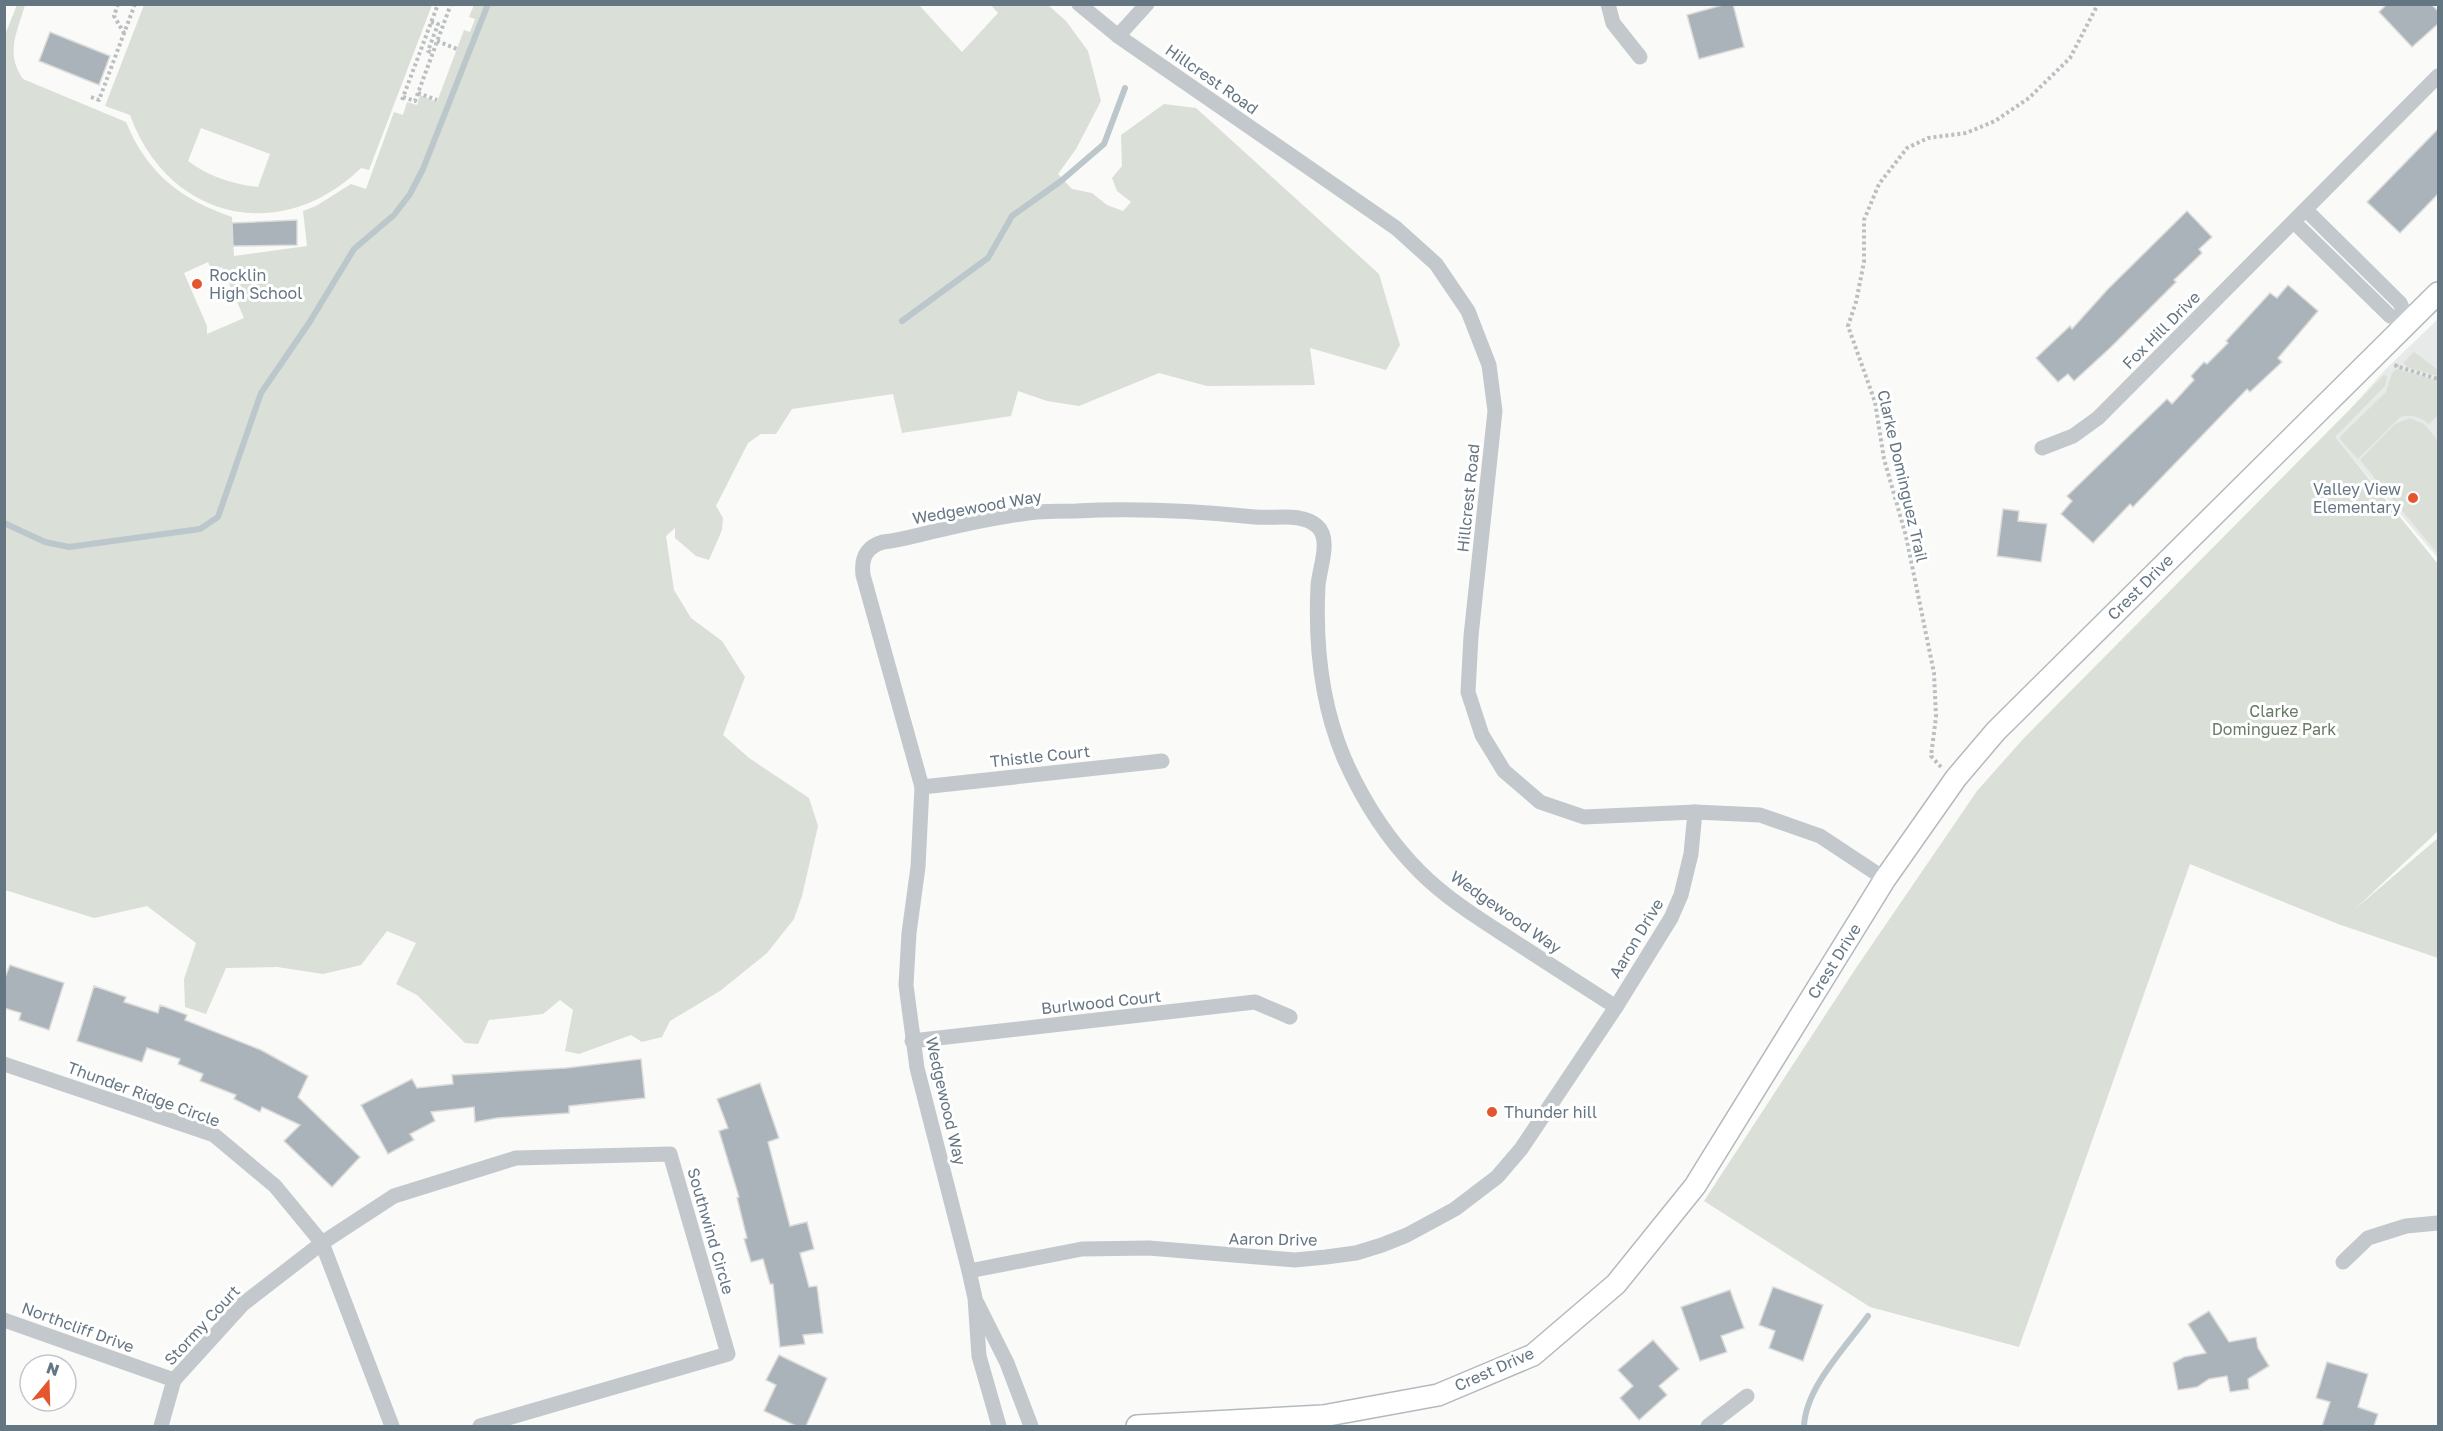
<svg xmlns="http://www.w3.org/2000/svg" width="2443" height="1431" font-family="'Golos Text',sans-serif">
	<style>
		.built { fill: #e8e9e9 }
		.green { fill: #dadfd7; fill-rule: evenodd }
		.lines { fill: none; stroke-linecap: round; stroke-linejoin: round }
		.stream { stroke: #bbc7cb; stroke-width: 6 }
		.building { fill: #aab3b9; stroke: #dcdcda; stroke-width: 1.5 }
		.secondary-casing { stroke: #b3babf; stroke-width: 24 }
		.path { stroke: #bbbfc2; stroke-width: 4; stroke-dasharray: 3 3; stroke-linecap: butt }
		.street { stroke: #c3c8cc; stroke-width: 15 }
		.secondary { stroke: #fff; stroke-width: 21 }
		.poi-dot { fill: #e4572e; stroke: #fff; stroke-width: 2 }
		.labels { text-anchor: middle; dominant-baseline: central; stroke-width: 6; stroke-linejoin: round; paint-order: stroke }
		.street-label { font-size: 16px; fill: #657683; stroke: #fff }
		.poi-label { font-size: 16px; fill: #657683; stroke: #fff; text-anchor: start }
		.park-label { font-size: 16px; fill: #687a64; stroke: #fff }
	</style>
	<rect width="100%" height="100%" fill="#fafaf8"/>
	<!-- built -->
	<polygon class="built" points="2438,319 2438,558 2330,432 2384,371"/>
	<!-- green -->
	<g class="green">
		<path d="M17 5H25C17 33 5 53 23 79L126 122C147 173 180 199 232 217L234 256 307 246 303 211 316 206 351 184 366 189 394 112 403 115 407 102 417 105 420 95 437 102 464 30 470 32 475 19 469 17 474 5H919L962 52 998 13 991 5H1048L1066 21 1088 51 1101 101 1076 149 1058 174 1072 189 1092 193 1107 205 1123 211 1131 202 1117 191 1112 178 1122 166 1121 135 1164 104 1196 108 1379 274 1400 345 1386 370 1310 348 1315 385 1207 386 1159 373 1079 406 1047 401 1018 391 1011 416 902 433 893 394 792 409 776 434H761L748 443 716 506 723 518 722 530 709 560 696 556 675 538V528L666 536 674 590 691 618 722 641 745 677 723 735 749 758 809 798 818 826 802 896 794 919 767 953 720 991 670 1021 662 1037 642 1042 631 1035 579 1054 565 1051 573 1010 560 1000 543 1014 489 1020 478 1044 465 1043 417 995 396 984 416 943 387 931 361 965 323 974 277 967 226 968 206 1014 185 1007 184 979 196 943 147 906 94 918 5 890 4 37ZM208 262 213 272 222 267 244 318 207 334V326L184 273Z"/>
		<path d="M144 5V4L432 5 369 170 361 168C281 246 168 220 130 115L105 106ZM201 128 270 154 258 187C232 184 210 177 188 161Z"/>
		<polygon points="2414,352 2438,370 2438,376 2407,367 2403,363"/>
		<path d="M2397 369 2438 381V415L2429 424C2420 417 2411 414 2400 417L2358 459 2339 438 2386 392 2392 373Z"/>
		<polygon points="2384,375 2387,376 2385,386 2335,437 2438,564 2438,831 2354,910 2438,838 2438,958 2338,924 2190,864 2019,1347 1870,1307 1704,1201 1856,968 1977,791 2024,738"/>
		<polygon points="2410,418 2424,424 2438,441 2438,554 2360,460 2395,424"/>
	</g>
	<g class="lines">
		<!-- stream -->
		<g class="stream">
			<polyline points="902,321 988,258 1012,216 1061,181 1104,144 1125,88"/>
			<polyline points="4,523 45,542 69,547 200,529 218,517 261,393 309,323 354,249 394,215 410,194 423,169 488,4"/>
			<path d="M1804 1426C1806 1387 1845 1348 1868 1316"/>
		</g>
	</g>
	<!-- building -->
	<g class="building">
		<polygon points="1726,4 1733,4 1744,47 1699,59 1687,15"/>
		<polygon points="2387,4 2431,4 2439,12 2439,23 2412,47 2379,12"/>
		<polygon points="50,32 110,56 99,85 39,61"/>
		<polygon points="2439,128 2439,193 2400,233 2367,202"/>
		<polygon points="2187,211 2212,237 2199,249 2202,253 2174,280 2176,282 2110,348 2074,381 2068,374 2058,382 2036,358 2070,326 2072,329 2108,289"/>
		<polygon points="297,220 297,245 233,246 232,223"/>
		<polygon points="2288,285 2318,311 2278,358 2282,362 2250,392 2247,389 2133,507 2130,504 2093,543 2061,514 2072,501 2067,496 2167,399 2172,404 2194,380 2191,376 2204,362 2207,364 2228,343 2226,341 2270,293 2277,298"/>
		<polygon points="2003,509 2019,511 2018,521 2047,524 2041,562 1997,556"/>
		<polygon points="10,965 64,983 49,1030 19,1020 21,1013 4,1008 4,980"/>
		<polygon points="94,986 126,997 124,1002 158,1013 160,1005 187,1015 185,1020 261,1050 308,1076 298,1097 360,1157 332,1187 284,1141 300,1125 262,1107 260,1112 234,1099 236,1095 200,1081 203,1074 178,1064 180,1059 147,1048 142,1062 77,1041"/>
		<polygon points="641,1059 645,1098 569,1106 569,1113 497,1118 475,1122 474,1107 431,1112 435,1121 410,1134 414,1140 388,1154 361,1105 412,1079 417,1088 453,1084 452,1075 566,1068"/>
		<polygon points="760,1083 779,1138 768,1142 790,1226 807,1222 814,1249 800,1253 809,1287 817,1286 823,1333 803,1335 805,1344 780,1347 773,1284 770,1284 763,1259 751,1262 744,1239 747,1238 737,1198 739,1197 719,1131 728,1128 717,1099"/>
		<polygon points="1773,1287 1823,1305 1803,1361 1769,1348 1775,1331 1759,1325"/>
		<polygon points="1730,1290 1744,1328 1721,1336 1727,1352 1700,1361 1681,1307"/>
		<polygon points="2209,1311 2229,1342 2256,1337 2258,1348 2269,1366 2248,1379 2249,1389 2230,1392 2227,1376 2209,1379 2197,1387 2178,1390 2173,1363 2184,1357 2206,1353 2188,1324"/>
		<polygon points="1653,1340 1679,1369 1659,1386 1667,1395 1639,1420 1620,1398 1633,1386 1618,1370"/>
		<polygon points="779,1355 827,1378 806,1426 796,1426 764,1411 776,1385 766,1380"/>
		<polygon points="2327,1362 2368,1374 2358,1407 2378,1414 2374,1426 2322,1426 2330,1402 2316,1398"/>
	</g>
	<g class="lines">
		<!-- secondary casing -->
		<g class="secondary-casing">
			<polyline id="secondary" points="1137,1426 1323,1416 1438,1395 1533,1355 1616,1284 1695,1186 1885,879 1956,778 1996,731 2438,293"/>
		</g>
		<!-- path -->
		<g class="path">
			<polyline points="118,4 114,16 124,33"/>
			<polyline points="431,22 438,24 428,51 433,53"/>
			<polyline points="437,41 457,49"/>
			<polyline points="418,93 437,100"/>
			<polyline points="91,97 99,100 135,4"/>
			<polyline points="403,97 415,101 451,4"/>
			<polyline points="402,100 438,4"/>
			<polyline points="2397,364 2396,366 2438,379"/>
			<polyline points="1941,767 1931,756 1936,717 1934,673 1906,536 1884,459 1875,402 1848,326 1856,302 1864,262 1864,220 1879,184 1907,148 1928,138 1966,133 1995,121 2029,98 2070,58 2098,4"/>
		</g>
		<!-- street -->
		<g class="street">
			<polyline points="1079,4 1118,36 1396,228 1436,264 1468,311 1489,365 1495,411 1471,636 1468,692 1482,735 1504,771 1540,802 1584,817 1695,812 1760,815 1820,836 1885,879"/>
			<polyline points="1608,4 1613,23 1640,57"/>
			<polyline points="1118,36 1147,4"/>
			<polyline points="2306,210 2400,303 2408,322"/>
			<polyline points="2294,222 2390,316 2408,322"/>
			<polyline points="2042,448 2073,436 2098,418 2438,76"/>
			<polyline points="922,787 1162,761"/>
			<polyline points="912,1041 1255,1002 1290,1017"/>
			<polyline points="4,1064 214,1135 275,1186 322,1243 392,1426"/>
			<polyline points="2343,1262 2368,1238 2406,1226 2438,1223"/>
			<polyline points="969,1271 1082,1249 1149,1248 1295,1260 1326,1257 1356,1253 1382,1245 1407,1235 1455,1209 1497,1177 1521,1149 1616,1007 1671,918 1681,895 1691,854 1695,812"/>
			<polyline points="977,1303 1007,1363 1031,1426"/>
			<polyline points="4,1320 174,1380"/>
			<polyline points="161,1426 174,1380 243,1304 322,1243 394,1196 516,1158 670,1154 728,1354 480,1426"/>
			<path d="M999 1426 979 1356 975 1298 969 1271 917 1068 906 985 909 933 918 867 922 787 863 575C861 558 866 547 883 542 902 540 921 534 940 530 969 523 999 517 1028 513 1044 511 1060 511 1076 511 1136 508 1196 511 1255 517 1275 519 1301 512 1317 526 1332 539 1319 569 1318 586 1315 645 1321 703 1344 758 1362 799 1388 840 1420 872 1446 898 1478 918 1509 938 1544 961 1580 984 1616 1007"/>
			<polyline points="1708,1426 1747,1396"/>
		</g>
		<!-- secondary -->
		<use href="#secondary" class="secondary"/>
	</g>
	<!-- markers -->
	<g class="poi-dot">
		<circle cx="197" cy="284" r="6"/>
		<circle cx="2413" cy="498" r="6"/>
		<circle cx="1492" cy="1112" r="6"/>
	</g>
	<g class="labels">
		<!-- street labels -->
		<g class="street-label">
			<text transform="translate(1212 79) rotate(35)">Hillcrest Road</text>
			<text transform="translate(2161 330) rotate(-45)">Fox Hill Drive</text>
			<text transform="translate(1903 476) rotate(77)">Clarke Dominguez Trail</text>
			<text transform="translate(1468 498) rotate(-84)">Hillcrest Road</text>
			<text transform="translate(977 507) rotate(-10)">Wedgewood Way</text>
			<text transform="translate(2140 587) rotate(-45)">Crest Drive</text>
			<text transform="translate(1040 756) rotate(-6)">Thistle Court</text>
			<text transform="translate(1506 912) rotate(35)">Wedgewood Way</text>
			<text transform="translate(1636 938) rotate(-59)">Aaron Drive</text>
			<text transform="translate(1834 961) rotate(-58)">Crest Drive</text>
			<text transform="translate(1101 1002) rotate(-6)">Burlwood Court</text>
			<text transform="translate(144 1094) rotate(20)">Thunder Ridge Circle</text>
			<text transform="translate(946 1101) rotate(77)">Wedgewood Way</text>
			<text transform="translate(711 1231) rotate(74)">Southwind Circle</text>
			<text transform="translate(1273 1239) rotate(1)">Aaron Drive</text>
			<text transform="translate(202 1325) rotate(-47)">Stormy Court</text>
			<text transform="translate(78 1327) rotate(20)">Northcliff Drive</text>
			<text transform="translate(1494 1369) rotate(-24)">Crest Drive</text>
		</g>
		<!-- poi labels -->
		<g class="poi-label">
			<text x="209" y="275">Rocklin<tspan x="209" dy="18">High School</tspan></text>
			<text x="2401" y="489" text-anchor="end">Valley View<tspan x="2401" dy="18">Elementary</tspan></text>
			<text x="1504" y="1112">Thunder hill</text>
		</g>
		<!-- park labels -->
		<g class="park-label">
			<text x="2274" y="711">Clarke<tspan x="2274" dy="18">Dominguez Park</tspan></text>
		</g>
	</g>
	<!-- border -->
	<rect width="2443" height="1431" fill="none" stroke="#657683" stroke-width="12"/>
	<!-- north arrow -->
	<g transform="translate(48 1383) rotate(19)"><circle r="28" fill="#ffffff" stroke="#c1c8cd" stroke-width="1.5"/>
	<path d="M0-4.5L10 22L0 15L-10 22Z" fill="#e4572e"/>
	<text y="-9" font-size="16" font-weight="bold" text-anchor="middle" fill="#657683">N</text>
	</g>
</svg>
